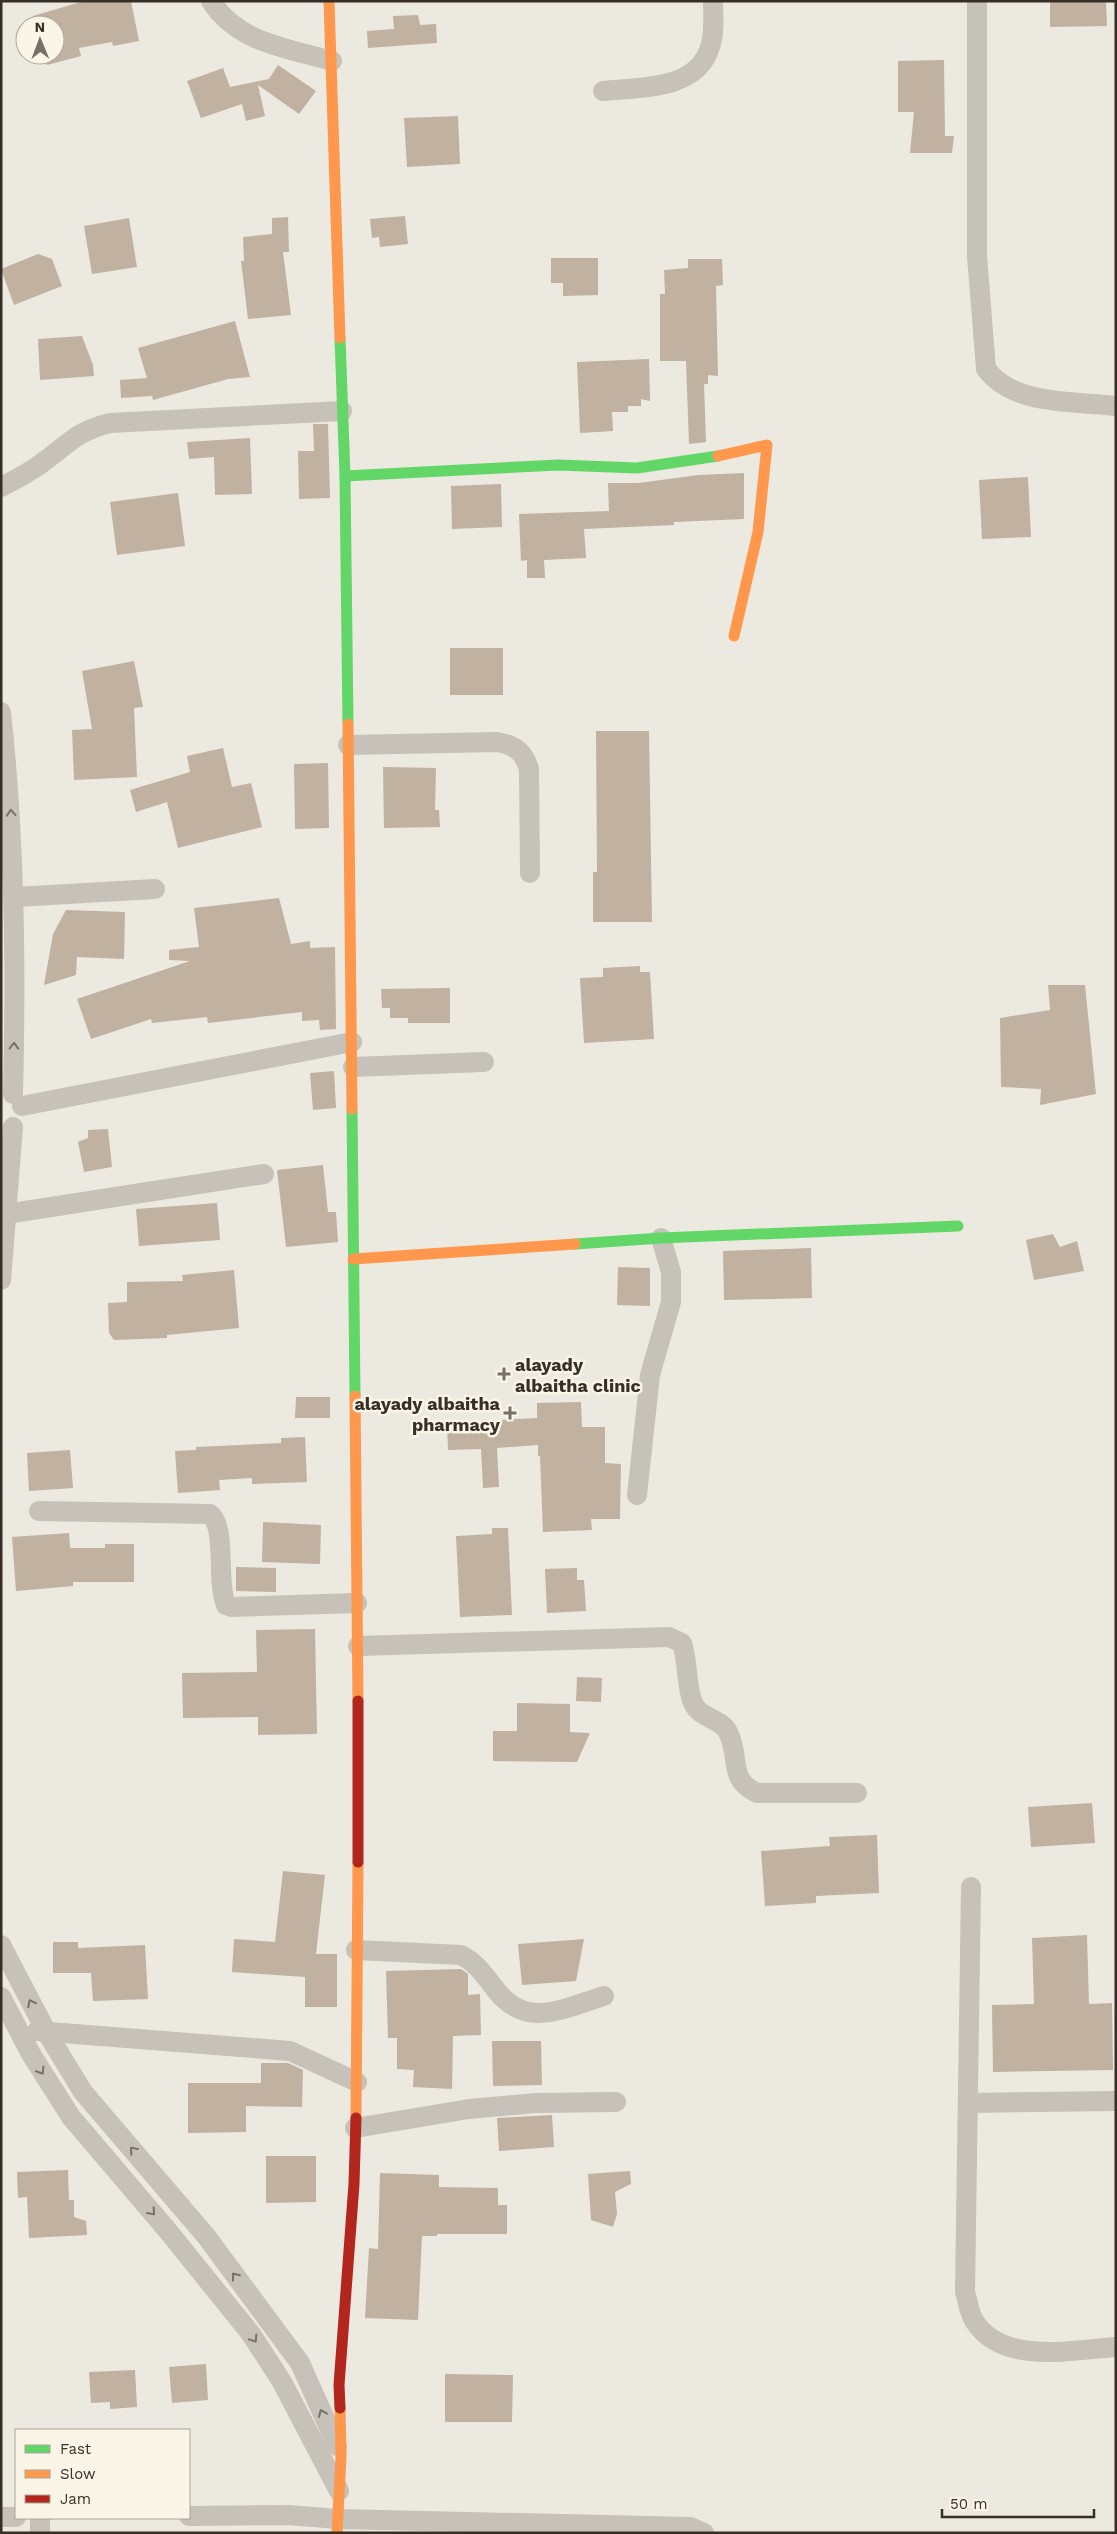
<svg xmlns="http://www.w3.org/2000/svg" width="1117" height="2534" font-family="'Work Sans',sans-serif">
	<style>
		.building { fill: #c1b1a1 }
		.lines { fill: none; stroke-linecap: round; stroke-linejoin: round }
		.street { stroke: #c6c1b9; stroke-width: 20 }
		.fast { stroke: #63d668; stroke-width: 11 }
		.slow { stroke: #ff974d; stroke-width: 11 }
		.jam { stroke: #b3261e; stroke-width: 11 }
		.oneway { stroke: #777169 }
		.poi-dot { fill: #767068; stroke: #faf5e7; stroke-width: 2 }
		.labels { text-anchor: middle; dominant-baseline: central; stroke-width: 5; stroke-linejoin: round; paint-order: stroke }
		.poi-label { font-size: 18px; font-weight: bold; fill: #372f27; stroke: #faf5e7; text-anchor: start }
	</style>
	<rect width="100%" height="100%" fill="#ece9e0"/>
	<!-- building -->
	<g class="building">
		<polygon points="84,1 131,1 139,41 113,46 112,42 79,48 81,56 47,65 44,55 55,55 55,25 36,25 33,16"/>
		<polygon points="1050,1 1106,1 1107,26 1050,27"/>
		<polygon points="418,15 420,25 436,24 437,43 368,48 367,31 394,29 393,16"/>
		<polygon points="944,60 945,136 954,136 952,153 910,153 914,112 898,112 898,61"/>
		<polygon points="278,65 316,91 299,114 258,85 265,116 246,121 242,104 201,118 187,81 223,68 230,87 269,79"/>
		<polygon points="458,116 460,164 407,167 404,118"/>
		<polygon points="405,216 408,244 380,247 379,237 372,238 370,219"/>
		<polygon points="288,217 289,252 283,252 291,315 248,319 241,261 244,261 243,237 272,234 272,218"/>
		<polygon points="129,218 137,267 92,274 84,226"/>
		<polygon points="38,254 52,259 62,286 14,305 1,269"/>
		<polygon points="551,258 598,258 598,295 563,296 563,283 551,283"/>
		<polygon points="688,259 722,259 723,285 716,286 718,376 708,375 708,384 704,384 706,442 699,443 689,444 686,361 660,361 660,294 665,294 664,270 688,268"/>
		<polygon points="235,321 250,377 228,379 153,400 152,396 121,398 120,380 147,378 138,348"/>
		<polygon points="82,336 93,365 94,376 40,380 38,339"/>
		<polygon points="649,359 650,401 641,399 641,406 628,406 628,412 612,412 613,431 580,433 577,362"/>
		<polygon points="313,424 328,424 330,498 299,499 298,451 314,451"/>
		<polygon points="250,438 252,494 215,495 214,457 189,459 187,442"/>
		<polygon points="744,473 744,519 674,522 674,525 584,529 586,558 544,560 545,578 527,578 527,560 521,561 519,514 609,511 608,483 639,483 698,475"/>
		<polygon points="1028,477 1031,537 982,539 979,480"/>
		<polygon points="501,484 502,527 452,529 451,486"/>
		<polygon points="178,493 185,546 117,555 110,502"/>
		<rect x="450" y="648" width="53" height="47"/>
		<polygon points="134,661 143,707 134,708 137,777 74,780 72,730 92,729 82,671"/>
		<polygon points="596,731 649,731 652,922 593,922 593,872 597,872"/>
		<polygon points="223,748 232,787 251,783 262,827 178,848 167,802 136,812 130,790 190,772 187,756"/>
		<polygon points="328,763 329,828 295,829 294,764"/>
		<polygon points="383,767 436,768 435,810 439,810 440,827 384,828"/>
		<polygon points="279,898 291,944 310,941 310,948 335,947 336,1029 320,1030 319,1020 302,1021 302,1012 208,1023 207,1017 152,1023 151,1019 91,1039 77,999 190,961 169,960 169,950 199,947 194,908"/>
		<polygon points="66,910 125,912 124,959 77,957 76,975 44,985 53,934"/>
		<polygon points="640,966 640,972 650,972 654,1039 584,1043 580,978 603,977 603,968"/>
		<polygon points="1048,985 1085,985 1096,1094 1040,1105 1041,1089 1001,1087 1000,1018 1050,1010"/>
		<polygon points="450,988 450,1023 408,1023 408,1018 390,1018 390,1008 382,1008 381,989"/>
		<polygon points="334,1071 336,1108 313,1110 310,1073"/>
		<polygon points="108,1129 112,1167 84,1172 78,1142 88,1138 88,1130"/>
		<polygon points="323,1165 328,1212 336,1212 338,1242 286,1247 277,1170"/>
		<polygon points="217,1203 220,1240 139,1246 136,1209"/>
		<polygon points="1053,1234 1060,1247 1077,1241 1084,1271 1034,1280 1026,1240"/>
		<polygon points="811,1248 812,1298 724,1300 723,1251"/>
		<polygon points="618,1267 650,1268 650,1306 617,1305"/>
		<polygon points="234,1270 239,1328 167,1335 167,1338 114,1340 109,1333 108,1303 127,1302 127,1282 183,1281 182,1275"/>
		<polygon points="296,1397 330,1397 330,1418 295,1418"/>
		<polygon points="581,1402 582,1427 605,1427 605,1463 621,1464 620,1519 591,1519 592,1530 543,1532 540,1456 538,1456 538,1445 497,1448 499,1487 483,1488 481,1449 448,1450 447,1423 537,1418 537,1403"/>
		<polygon points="305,1437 307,1482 252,1484 252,1478 219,1480 220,1490 178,1493 175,1451 196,1450 196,1447 281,1443 281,1438"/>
		<polygon points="70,1450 73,1488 29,1491 27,1453"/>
		<polygon points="263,1522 321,1525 320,1564 262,1562"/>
		<polygon points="492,1528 508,1528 512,1615 460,1617 456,1536 492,1534"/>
		<polygon points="69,1533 70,1548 105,1548 105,1544 134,1544 134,1582 73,1582 73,1586 16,1591 12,1537"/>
		<polygon points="236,1567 276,1568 276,1592 236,1591"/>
		<polygon points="577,1568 577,1580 584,1580 586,1611 547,1613 545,1569"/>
		<polygon points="315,1629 317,1734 258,1735 258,1717 183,1718 182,1673 257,1672 256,1630"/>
		<polygon points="577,1677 602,1678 601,1702 576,1701"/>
		<polygon points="517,1703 570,1704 570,1732 590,1733 577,1762 493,1761 493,1731 517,1731"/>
		<polygon points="1092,1803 1095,1843 1031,1847 1028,1807"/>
		<polygon points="877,1835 879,1893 816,1896 816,1903 765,1906 761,1851 830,1846 829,1837"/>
		<polygon points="283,1871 325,1875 316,1954 337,1954 337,2007 305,2007 305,1977 232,1972 234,1939 275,1942"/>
		<polygon points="1087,1935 1089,2004 1112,2003 1113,2070 993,2072 992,2005 1034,2004 1032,1938"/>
		<polygon points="584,1939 576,1981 522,1985 518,1944"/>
		<polygon points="53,1942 78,1942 78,1948 145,1945 148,1999 93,2001 91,1973 53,1973"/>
		<polygon points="461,1969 468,1974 468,1995 480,1994 481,2035 453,2036 452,2089 413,2087 414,2070 397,2069 397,2038 388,2038 386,1971"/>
		<polygon points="492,2041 541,2041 542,2085 493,2086"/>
		<polygon points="261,2063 288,2063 303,2070 302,2107 246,2106 246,2132 188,2133 188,2083 261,2083"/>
		<polygon points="552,2115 554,2147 499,2151 497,2118"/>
		<polygon points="266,2156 316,2156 316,2202 266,2203"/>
		<polygon points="68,2170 69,2200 74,2200 74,2217 86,2221 87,2235 29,2238 27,2197 18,2198 17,2172"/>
		<polygon points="630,2171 631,2184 615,2192 617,2214 613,2227 591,2220 588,2174"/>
		<polygon points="380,2173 439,2175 439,2187 498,2188 498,2205 507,2205 507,2234 437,2234 437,2236 422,2236 418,2320 365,2318 369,2248 378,2249"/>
		<polygon points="206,2364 208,2400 172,2403 169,2367"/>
		<polygon points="135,2370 137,2407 110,2409 110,2402 91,2403 89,2372"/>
		<polygon points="445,2374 513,2375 512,2422 445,2422"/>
	</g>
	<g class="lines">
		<!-- street -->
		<g class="street">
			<path d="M211 1C238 43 287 48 332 61"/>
			<path d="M977 1V256L986 369C1014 406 1074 401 1116 406"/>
			<path d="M603 91C639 87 697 91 710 47 715 33 713 16 713 1"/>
			<path d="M1 487C15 480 30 472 42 463 70 443 75 432 110 423L342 411"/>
			<path d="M1 712C15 840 16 966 13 1094"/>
			<path d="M348 745 497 742C515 745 524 752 529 769L530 873"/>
			<polyline points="15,897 155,889"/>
			<polyline points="353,1067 484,1062"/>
			<polyline points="22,1106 352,1042"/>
			<polyline points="6,1214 264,1174"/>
			<polyline points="1,1280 13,1127"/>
			<polyline points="637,1495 650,1375 671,1302 671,1272 661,1238"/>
			<path d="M39 1511 210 1514C227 1528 216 1582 226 1605L232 1607 357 1603"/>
			<path d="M358 1646 669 1637 682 1643C688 1661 686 1686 693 1703 700 1719 721 1718 728 1732 741 1758 727 1779 757 1793H857"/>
			<path d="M971 1887 965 2292C968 2301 969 2314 975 2322 1003 2365 1072 2350 1116 2347"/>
			<polyline points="1,1945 47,2033 83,2092 206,2236 300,2363 337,2446"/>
			<path d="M356 1950 461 1955C477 1963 485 1976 496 1990 527 2030 564 2008 604 1996"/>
			<polyline points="1,1997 31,2054 71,2117 168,2231 251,2334 282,2382 339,2491"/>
			<polyline points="37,2031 290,2051 357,2082"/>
			<polyline points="968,2103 1116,2101"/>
			<polyline points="355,2128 469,2109 536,2103 616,2102"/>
			<polyline points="189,2516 288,2515 338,2519 690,2527 704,2533"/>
			<polyline points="1,2517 16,2517"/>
			<polyline points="40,2533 40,2518"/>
		</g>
		<!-- fast -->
		<g class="fast">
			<polyline points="340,338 345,476 348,724"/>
			<polyline points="345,476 558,465 637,468 718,456"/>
			<polyline points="352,1109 355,1396"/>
			<polyline points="575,1244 661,1238 958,1226"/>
		</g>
		<!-- slow -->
		<g class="slow">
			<polyline points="329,1 340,338"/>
			<polyline points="718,456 767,445 758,532 734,636"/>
			<polyline points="348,724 352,1109"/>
			<polyline points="353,1259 575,1244"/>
			<polyline points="355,1396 358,1701"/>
			<polyline points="356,2118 358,1862"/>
			<polyline points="337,2533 341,2457 340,2408"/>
		</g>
		<!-- jam -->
		<g class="jam">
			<polyline points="358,1862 358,1701"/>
			<polyline points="340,2408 339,2385 354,2184 356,2118"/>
		</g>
	</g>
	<!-- one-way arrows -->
	<defs><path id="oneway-chevron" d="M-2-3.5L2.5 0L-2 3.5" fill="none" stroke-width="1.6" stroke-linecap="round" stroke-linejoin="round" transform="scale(1.25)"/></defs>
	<g class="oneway">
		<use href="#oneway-chevron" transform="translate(11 813) rotate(-94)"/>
		<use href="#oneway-chevron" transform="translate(14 1046) rotate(-89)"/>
		<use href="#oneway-chevron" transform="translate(31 2003) rotate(-117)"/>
		<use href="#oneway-chevron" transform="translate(41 2071) rotate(58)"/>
		<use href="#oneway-chevron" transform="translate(133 2150) rotate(-131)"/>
		<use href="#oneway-chevron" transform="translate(152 2212) rotate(49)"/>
		<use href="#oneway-chevron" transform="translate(235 2276) rotate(-127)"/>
		<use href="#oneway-chevron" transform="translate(254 2339) rotate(56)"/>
		<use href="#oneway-chevron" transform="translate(322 2413) rotate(-113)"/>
	</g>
	<!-- markers -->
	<g class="poi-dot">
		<path d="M501.5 1366.5h5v5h5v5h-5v5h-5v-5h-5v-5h5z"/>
		<path d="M507.5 1405.5h5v5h5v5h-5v5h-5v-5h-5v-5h5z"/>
	</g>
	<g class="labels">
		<!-- poi labels -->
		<g class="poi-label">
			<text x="515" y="1364">alayady<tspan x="515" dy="21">albaitha clinic</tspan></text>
			<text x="500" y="1403" text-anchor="end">alayady albaitha<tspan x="500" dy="21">pharmacy</tspan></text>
		</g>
	</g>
	<!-- border -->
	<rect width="1117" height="2534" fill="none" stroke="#372f27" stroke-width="5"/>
	<!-- legend -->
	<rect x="15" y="2429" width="175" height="90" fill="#faf5e7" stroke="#aca69a"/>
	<rect x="25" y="2445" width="25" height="8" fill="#63d668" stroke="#aca69a"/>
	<text x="60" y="2454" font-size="15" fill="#372f27">Fast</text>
	<rect x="25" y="2470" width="25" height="8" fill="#ff974d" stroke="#aca69a"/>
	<text x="60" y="2479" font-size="15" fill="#372f27">Slow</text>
	<rect x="25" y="2495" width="25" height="8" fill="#b3261e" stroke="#aca69a"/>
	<text x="60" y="2504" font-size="15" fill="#372f27">Jam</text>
	<!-- north arrow -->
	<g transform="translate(40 40) rotate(359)"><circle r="24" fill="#faf5e7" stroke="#aca69a"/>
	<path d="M0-4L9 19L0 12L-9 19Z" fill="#767068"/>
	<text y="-8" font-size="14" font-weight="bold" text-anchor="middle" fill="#372f27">N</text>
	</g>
	<!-- scale -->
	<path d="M942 2509v8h152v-8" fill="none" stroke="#372f27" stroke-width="2.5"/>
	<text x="950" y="2509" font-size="15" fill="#372f27" stroke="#faf5e7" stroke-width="4" paint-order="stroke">50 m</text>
</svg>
